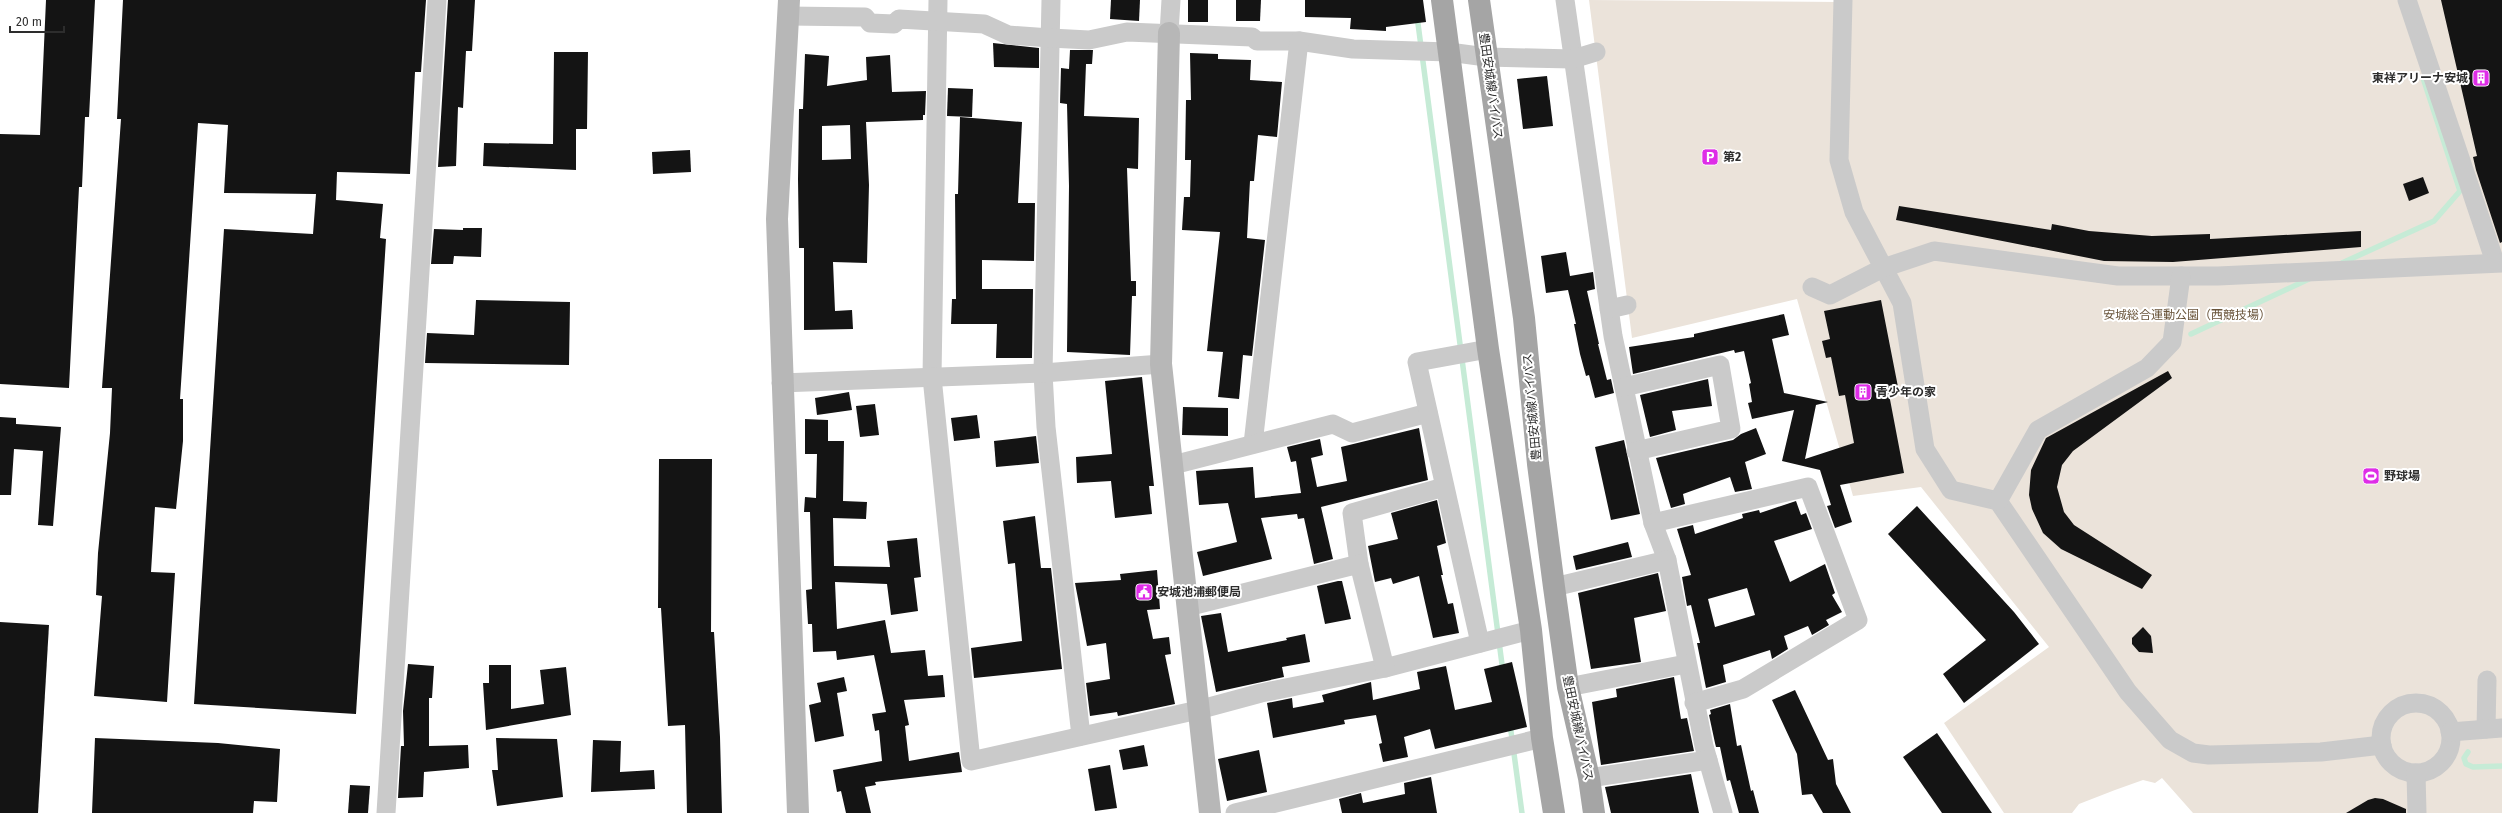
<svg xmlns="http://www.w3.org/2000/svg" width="2502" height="813" font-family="'Fira Sans','Noto Sans JP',sans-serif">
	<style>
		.green { fill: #ebe3da }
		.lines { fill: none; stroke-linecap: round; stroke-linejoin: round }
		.stream { stroke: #c6ebd6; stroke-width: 5.5 }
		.building { fill: #141414; fill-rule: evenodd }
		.street { stroke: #cacaca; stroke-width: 19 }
		.secondary { stroke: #b7b7b7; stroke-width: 22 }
		.primary { stroke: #a5a5a5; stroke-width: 22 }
		.labels { text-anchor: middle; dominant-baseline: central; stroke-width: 4; stroke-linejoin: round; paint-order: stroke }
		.poi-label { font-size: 12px; font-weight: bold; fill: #2d2d2d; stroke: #fff; text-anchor: start }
		.street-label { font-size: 12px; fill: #2d2d2d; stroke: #fff }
		.park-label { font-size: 12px; fill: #69543a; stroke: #fff }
	</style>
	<rect width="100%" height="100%" fill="#fff"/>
	<!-- green -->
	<polygon class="green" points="1589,0 1838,2 1838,0 2502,0 2502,813 2193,813 2162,778 2155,783 2143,780 2115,790 2079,804 2072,813 2004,813 1944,723 2049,647 1921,487 1853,496 1797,299 1632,338"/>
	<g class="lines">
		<!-- stream -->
		<g class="stream">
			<polyline points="1417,16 1503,672"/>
			<polyline points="2342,263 2434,221 2460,191 2423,78"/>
			<polyline points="2191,334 2309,279"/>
			<polyline points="1510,724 1522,813"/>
			<polyline points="2468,752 2464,758 2466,764 2473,767 2502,766"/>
		</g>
	</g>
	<!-- building -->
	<g class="building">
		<polygon points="46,0 95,0 89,117 85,117 82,187 79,187 69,388 0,384 0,134 40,135"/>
		<polygon points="123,0 426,0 421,72 415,72 410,174 337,172 336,200 383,204 380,238 386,239 356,714 194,704 224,229 313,234 316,194 224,193 228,125 198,123 180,399 183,399 183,441 176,509 155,507 151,572 175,573 167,702 94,696 102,596 96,595 98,553 110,433 112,388 102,388 121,119 117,119"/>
		<polygon points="448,0 475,0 472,51 466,51 463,108 458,107 456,166 438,167"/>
		<polygon points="1111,0 1140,0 1139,21 1110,19"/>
		<rect x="1188" y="0" width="20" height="22"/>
		<polygon points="1236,0 1261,0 1260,21 1236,21"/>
		<polygon points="1305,0 1423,0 1426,22 1386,27 1386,31 1350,29 1351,18 1305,17"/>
		<polygon points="2441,0 2502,0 2502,242 2500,243 2476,170 2473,157 2477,156"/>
		<polygon points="993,43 1039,48 1039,68 994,67"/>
		<polygon points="1070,50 1093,50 1092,64 1086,64 1084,116 1139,118 1138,169 1127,168 1131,281 1136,281 1136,296 1132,296 1130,355 1067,352 1069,186 1067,104 1060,103 1061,68 1069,69"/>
		<polygon points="554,52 588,52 587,129 576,129 576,170 483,166 484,143 553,144"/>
		<polygon points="1190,53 1218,54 1218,59 1251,60 1250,80 1282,82 1277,137 1258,135 1254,181 1250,181 1247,238 1265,240 1252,356 1243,355 1239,399 1218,397 1223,352 1207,351 1220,232 1182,230 1184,197 1190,197 1191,160 1185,160 1186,100 1191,100"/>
		<path d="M805 54 829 56 827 86 867 80 866 57 890 55 892 92 926 91 925 115H923V120L866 122 869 185 867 263 833 262 835 311 852 310 853 329 804 330V248H799L798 179 799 109H803ZM850 125 851 159 822 160V126Z"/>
		<polygon points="1547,76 1553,126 1523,129 1517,79"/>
		<polygon points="948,88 973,89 972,117 947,116"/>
		<polygon points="960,117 1022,122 1018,203 1035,203 1034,261 982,260 982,289 1033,289 1032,358 996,358 997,324 951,324 952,299 956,299 955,194 958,194"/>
		<polygon points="690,150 691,172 653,174 652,152"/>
		<polygon points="2423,177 2429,193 2409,201 2403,184"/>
		<polygon points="1899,206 2051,230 2052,224 2089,231 2152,236 2210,234 2210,239 2361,231 2361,247 2173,262 2104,261 1896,220"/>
		<polygon points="463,228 482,228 481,257 454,256 453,264 431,264 434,229 463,230"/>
		<polygon points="1566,252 1570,276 1593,272 1595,289 1587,291 1599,344 1598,344 1607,380 1611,379 1614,393 1595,398 1589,375 1586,376 1580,354 1574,324 1576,324 1568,290 1546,293 1541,256"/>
		<polygon points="476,300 570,302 569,365 425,363 427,333 474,335"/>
		<polygon points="1881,300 1898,387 1888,389 1904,473 1840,485 1852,522 1835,528 1827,506 1831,505 1820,470 1782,461 1794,410 1752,419 1748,403 1752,402 1749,384 1751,383 1744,351 1735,353 1734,350 1633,374 1629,347 1694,337 1694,334 1784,314 1789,335 1772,339 1784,393 1828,402 1816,405 1805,459 1854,443 1845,395 1839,396 1831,357 1826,358 1822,341 1830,339 1824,311"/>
		<polygon points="2168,371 2172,378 2073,451 2062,465 2057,487 2064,512 2074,525 2152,575 2142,589 2061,549 2043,533 2032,509 2029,495 2031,470 2046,438"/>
		<polygon points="1142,377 1154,486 1149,486 1152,514 1115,518 1111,481 1077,483 1076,457 1112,454 1105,381"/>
		<polygon points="1708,379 1712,406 1672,411 1676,430 1650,437 1640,395"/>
		<polygon points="849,392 852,410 817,415 815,398"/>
		<polygon points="875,404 879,435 860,437 856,406"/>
		<polygon points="1183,407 1228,408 1228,436 1182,435"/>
		<polygon points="977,415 980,438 954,441 951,418"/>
		<polygon points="0,417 16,418 16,424 61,427 53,526 38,525 43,451 14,449 11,495 0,495"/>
		<polygon points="805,419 828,420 828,441 844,441 843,501 867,502 866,519 833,518 834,566 890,567 887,541 917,538 921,577 914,578 918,611 891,615 887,584 835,582 837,629 885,620 891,653 925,650 928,676 943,675 945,697 904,700 909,725 905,726 909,761 959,752 962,772 875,782 876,785 865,787 871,813 846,813 841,791 837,792 833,770 882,761 879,730 875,731 872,714 886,712 874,655 837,660 836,651 813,652 812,624 808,624 806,590 812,589 810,512 804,512 805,497 816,498 817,454 805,454"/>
		<polygon points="1419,428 1428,480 1321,507 1333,559 1314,564 1304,518 1298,519 1297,514 1261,518 1272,559 1203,576 1197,552 1237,542 1228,503 1199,505 1196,471 1253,467 1255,498 1301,493 1296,461 1291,462 1287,447 1320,439 1323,455 1311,458 1317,487 1347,481 1341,447"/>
		<polygon points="1756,428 1766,454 1745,462 1752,489 1735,492 1730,477 1683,494 1685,504 1671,508 1656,458 1733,440 1741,434"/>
		<polygon points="1036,436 1039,463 996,467 994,441"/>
		<polygon points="1624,440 1640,514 1611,520 1595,447"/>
		<polygon points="659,459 712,459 711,632 714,632 720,737 722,813 687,813 685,725 668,726 661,608 658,608"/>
		<polygon points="1437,500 1446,543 1437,546 1443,575 1441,575 1448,604 1453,603 1459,633 1433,638 1419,576 1393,584 1391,578 1375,582 1368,546 1398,539 1391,513"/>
		<path d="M1796 501 1801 515 1806 513 1812 529 1774 541 1790 582 1825 564 1835 593 1832 595 1842 612 1826 620 1829 625 1812 635 1808 626 1784 636 1788 649 1772 659 1770 650 1723 665 1726 682 1706 688 1697 643H1700L1691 605 1687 606 1682 577 1691 575 1677 529 1693 525 1695 534 1743 518 1742 514 1759 510 1760 513ZM1747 588 1755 615 1715 627 1708 599Z"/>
		<polygon points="1917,506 2014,612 2039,644 1964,703 1943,674 1986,640 1888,534"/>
		<polygon points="1035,516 1041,568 1051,568 1062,669 974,678 971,648 1022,641 1015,563 1008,564 1003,521"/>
		<polygon points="1628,542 1632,557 1576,570 1573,556"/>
		<polygon points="1157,570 1160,609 1147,610 1153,639 1169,637 1171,654 1165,655 1175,704 1118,716 1117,712 1090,716 1086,683 1110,679 1106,643 1087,646 1075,583 1121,580 1120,574"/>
		<polygon points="1658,573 1666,611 1634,618 1641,662 1591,669 1578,593"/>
		<polygon points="1338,581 1342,581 1351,619 1325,624 1317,586"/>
		<polygon points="1221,613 1228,652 1287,640 1286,638 1305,634 1310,662 1282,667 1284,677 1216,692 1201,616"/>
		<polygon points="0,622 49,625 38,813 0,813"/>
		<polygon points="2143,627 2151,636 2153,653 2139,652 2132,644 2132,638"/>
		<polygon points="1512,662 1527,727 1435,749 1430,729 1404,737 1408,757 1383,762 1379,744 1382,743 1376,715 1344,720 1345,724 1273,738 1267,703 1292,698 1293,708 1324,702 1322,695 1371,682 1373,700 1420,689 1417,672 1446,666 1455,710 1492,702 1484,669"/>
		<polygon points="408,664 434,666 432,698 429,698 429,746 468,745 469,768 424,772 423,797 398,798 401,746 404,746 403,711"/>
		<polygon points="489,665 511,665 511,709 544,704 540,670 566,667 571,715 486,730 483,683 489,683"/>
		<polygon points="844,677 847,691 837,693 844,736 815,742 809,705 821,702 817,683"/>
		<polygon points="1674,677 1681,719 1687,718 1694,751 1601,765 1592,702 1617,697 1616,689"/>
		<polygon points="1795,690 1828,760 1833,759 1836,784 1851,813 1823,813 1812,794 1802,795 1797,754 1772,700"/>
		<polygon points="1730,704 1737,746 1741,745 1751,791 1753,790 1759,813 1739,813 1730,780 1727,781 1720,747 1716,747 1715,743 1709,715 1711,714 1710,710"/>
		<polygon points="1937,733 1992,813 1942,813 1903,757"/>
		<polygon points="95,738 218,743 280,749 277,802 254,801 253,813 92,813"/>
		<polygon points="496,738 557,739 563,797 497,806 492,770 498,770"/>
		<polygon points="593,740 621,741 620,772 654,770 655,789 591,792"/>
		<polygon points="1144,745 1148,766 1123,770 1119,750"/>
		<polygon points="1259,750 1267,792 1227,801 1218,759"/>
		<polygon points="1110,765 1117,808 1095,811 1088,769"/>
		<polygon points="1691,774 1699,813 1611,813 1605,787"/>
		<polygon points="1431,777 1437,813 1342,813 1339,799 1361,793 1363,803 1405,794 1404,783"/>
		<polygon points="350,785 370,786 368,813 348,813"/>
		<polygon points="2375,798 2383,799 2406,809 2406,813 2346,813 2368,800"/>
	</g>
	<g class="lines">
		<!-- street -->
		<g class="street">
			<polyline points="938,0 932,377 971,761 1198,710 1261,693 1385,668 1531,630"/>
			<polyline points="1051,0 1043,373 1046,427 1081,736"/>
			<polyline points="1565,0 1613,336 1653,523 1667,560 1704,746 1723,813"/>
			<polyline points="1843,0 1839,160 1854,212 1902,303 1925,449 1951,490 1998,501 2128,692 2170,740 2193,753 2209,755 2321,752 2382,745"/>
			<polyline points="2407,0 2495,262"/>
			<polyline points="788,16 865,17 870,23 894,24 899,19 984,24 1008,35 1050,38 1089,40 1127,32 1252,37 1257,41 1299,41 1353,49 1449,52 1486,57 1573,59 1596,52"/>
			<polyline points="1169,33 1171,0"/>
			<polyline points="1812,287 1830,295 1883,268 1934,251 2118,276 2218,276 2502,263"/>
			<polyline points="1609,309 1627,305"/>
			<polyline points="781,383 1043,373 1161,364"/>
			<polyline points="1624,387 1720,365 1731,429 1636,451"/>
			<polyline points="1253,444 1299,41"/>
			<polyline points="1173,465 1333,424 1352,433 1428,413"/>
			<polyline points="1998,501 2038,430 2147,368 2172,342 2181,276"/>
			<polyline points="1653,523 1808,487 1858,620 1743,689 1694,703"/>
			<polyline points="1359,564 1352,513 1444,487"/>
			<polyline points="1554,587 1667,560"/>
			<polyline points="1187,607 1359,564 1385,668"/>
			<polyline points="1480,643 1417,362 1488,349"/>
			<polyline points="1568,687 1686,664"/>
			<circle cx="2416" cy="738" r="35"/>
			<polyline points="2486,729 2487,680"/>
			<polyline points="2450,732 2502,728"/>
			<polyline points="2416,773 2417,813"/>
			<polyline points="1589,778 1708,760"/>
			<polyline points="386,813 437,0"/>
			<polyline points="1235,813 1542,738"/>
		</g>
		<!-- secondary -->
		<g class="secondary">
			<polyline points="789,0 777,219 798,813"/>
			<polyline points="1169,33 1161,364 1210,813"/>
		</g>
		<!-- primary -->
		<g class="primary">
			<polyline points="1442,0 1488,349 1531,630 1542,738 1554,813"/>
			<polyline points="1479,0 1524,318 1538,464 1554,587 1568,687 1589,778 1594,813"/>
		</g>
	</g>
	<!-- icons -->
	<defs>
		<g id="building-square" transform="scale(0.9)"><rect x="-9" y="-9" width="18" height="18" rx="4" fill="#de2de7" stroke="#fff"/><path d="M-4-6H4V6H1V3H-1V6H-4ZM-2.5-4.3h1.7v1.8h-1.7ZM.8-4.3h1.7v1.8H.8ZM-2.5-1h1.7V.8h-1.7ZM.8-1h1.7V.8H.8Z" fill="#fff"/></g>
		<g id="parking-square" transform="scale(0.9)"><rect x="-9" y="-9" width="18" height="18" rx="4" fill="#de2de7" stroke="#fff"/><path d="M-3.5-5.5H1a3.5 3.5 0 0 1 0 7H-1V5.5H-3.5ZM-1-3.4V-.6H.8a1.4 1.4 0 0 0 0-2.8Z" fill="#fff"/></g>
		<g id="stadium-square" transform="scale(0.9)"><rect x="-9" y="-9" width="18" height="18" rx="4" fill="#de2de7" stroke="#fff"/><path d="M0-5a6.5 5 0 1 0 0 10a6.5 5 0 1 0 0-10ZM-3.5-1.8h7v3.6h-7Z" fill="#fff"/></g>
		<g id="civic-square" transform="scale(0.9)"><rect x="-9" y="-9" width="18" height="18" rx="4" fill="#de2de7" stroke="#fff"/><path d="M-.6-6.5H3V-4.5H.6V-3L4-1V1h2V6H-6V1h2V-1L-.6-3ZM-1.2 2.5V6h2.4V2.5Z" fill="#fff"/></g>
	</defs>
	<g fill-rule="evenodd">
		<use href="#building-square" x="2481" y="78"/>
		<use href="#parking-square" x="1710" y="157"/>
		<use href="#building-square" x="1863" y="392"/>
		<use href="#stadium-square" x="2371" y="476"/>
		<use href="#civic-square" x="1144" y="592"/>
	</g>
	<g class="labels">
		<!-- poi labels -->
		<g class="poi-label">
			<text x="2468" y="78" text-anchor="end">東祥アリーナ安城</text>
			<text x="1723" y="157">第2</text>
			<text x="1876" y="392">青少年の家</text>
			<text x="2384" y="476">野球場</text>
			<text x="1157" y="592">安城池浦郵便局</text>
		</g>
		<!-- street labels -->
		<g class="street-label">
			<text transform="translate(1491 86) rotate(82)">豊田安城線バイパス</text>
			<text transform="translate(1532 407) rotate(-95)">豊田安城線バイパス</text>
			<text transform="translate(1578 728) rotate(78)">豊田安城線バイパス</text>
		</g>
		<!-- park labels -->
		<g class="park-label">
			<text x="2187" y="315">安城総合運動公園（西競技場）</text>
		</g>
	</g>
	<!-- scale -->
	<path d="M10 26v6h54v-6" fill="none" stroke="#2d2d2d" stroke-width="2"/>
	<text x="16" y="26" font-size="12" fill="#2d2d2d" stroke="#ffffff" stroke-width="3" paint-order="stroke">20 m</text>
</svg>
